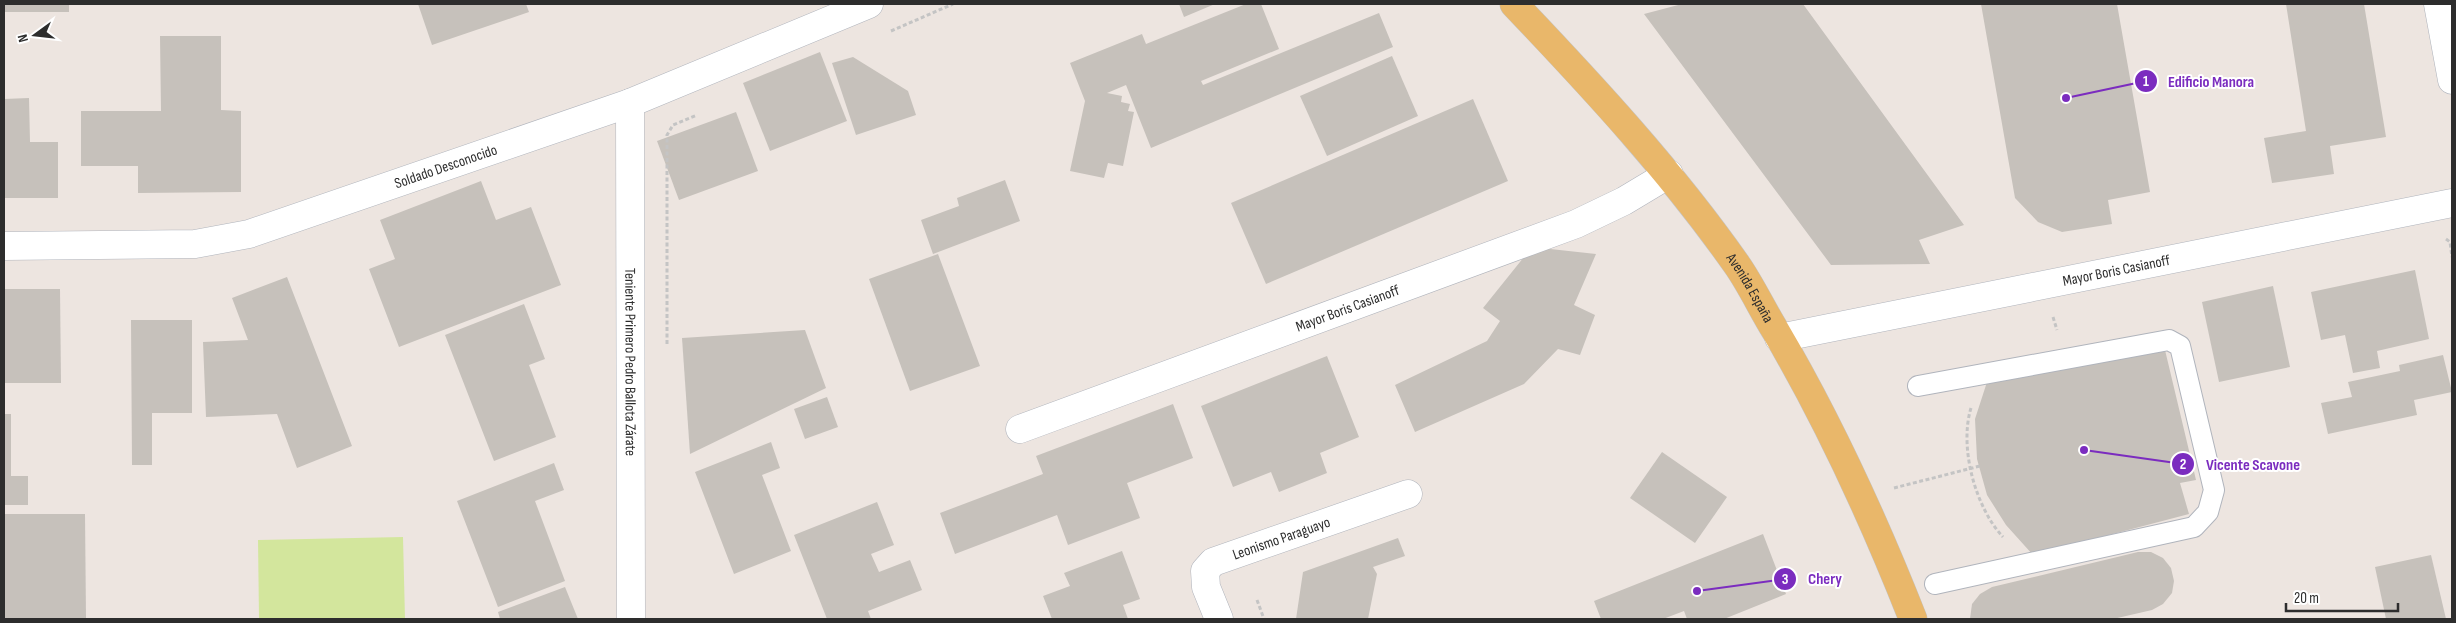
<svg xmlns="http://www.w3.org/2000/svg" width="2456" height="623" font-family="'Sofia Sans Condensed',sans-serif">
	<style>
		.pitch { fill: #d3e69d }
		.building { fill: #c6c1bb }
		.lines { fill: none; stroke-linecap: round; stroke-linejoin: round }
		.service-casing { stroke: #b0b4bc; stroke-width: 22 }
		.minor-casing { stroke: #b0b4bc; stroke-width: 29 }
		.tertiary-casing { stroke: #b0b4bc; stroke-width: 29 }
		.secondary-casing { stroke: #b0b4bc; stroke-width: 29 }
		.primary-casing { stroke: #c4c4c4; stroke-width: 29 }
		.path { stroke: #c4c4c4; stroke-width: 3; stroke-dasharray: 4 2.5; stroke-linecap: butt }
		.service { stroke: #fff; stroke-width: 20 }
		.minor { stroke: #fff; stroke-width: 28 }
		.tertiary { stroke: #fff; stroke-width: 28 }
		.secondary { stroke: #fff; stroke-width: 28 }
		.primary { stroke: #e9b76a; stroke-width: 28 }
		.labels { text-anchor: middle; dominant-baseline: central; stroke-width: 4; stroke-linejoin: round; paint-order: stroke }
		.street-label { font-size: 15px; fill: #2d2d2d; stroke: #fff }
		.leader { fill: none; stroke: #7b2cbf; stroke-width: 2 }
		.callout-dot { fill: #7b2cbf; stroke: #fff; stroke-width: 2 }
		.mark-label { font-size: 15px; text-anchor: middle; font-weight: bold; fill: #fff }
		.callout-label { font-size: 16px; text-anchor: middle; font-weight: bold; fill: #7b2cbf; stroke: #fff; stroke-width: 4; stroke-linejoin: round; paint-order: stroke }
	</style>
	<rect width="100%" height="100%" fill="#ede5e0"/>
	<!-- pitch -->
	<polygon class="pitch" points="403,537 405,619 259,619 258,540"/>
	<!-- building -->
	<g class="building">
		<rect x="4" y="4" width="65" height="8"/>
		<polygon points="418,4 526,4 529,12 432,45"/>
		<polygon points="1179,4 1215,4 1184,17"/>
		<polygon points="1246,4 1261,4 1279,49 1201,81 1203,85 1379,13 1393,47 1151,148 1126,85 1107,93 1122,96 1121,102 1130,104 1128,111 1134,112 1123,166 1108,163 1104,178 1070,171 1085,101 1070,63 1142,34 1146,44"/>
		<polygon points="1682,4 1803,4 1964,225 1919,240 1930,264 1831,265 1644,14"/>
		<polygon points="1981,4 2117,4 2150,192 2108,200 2112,224 2062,232 2038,222 2015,198"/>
		<polygon points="2286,4 2364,4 2386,137 2330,146 2334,174 2272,183 2264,138 2306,131"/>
		<polygon points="160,36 221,36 221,110 241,111 241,192 138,193 138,166 81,166 81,111 161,111"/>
		<polygon points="820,52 847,121 770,151 743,83"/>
		<polygon points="1392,56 1418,116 1327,156 1300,96"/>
		<polygon points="853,57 908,91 916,115 856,135 832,63"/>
		<polygon points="29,98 30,142 58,142 58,198 4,198 4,99"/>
		<polygon points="1473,99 1508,181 1266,284 1231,203"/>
		<polygon points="736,112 758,171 679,200 657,141"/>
		<polygon points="1005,180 1020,221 933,254 921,220 959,206 957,198"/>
		<polygon points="481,181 496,220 531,207 561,285 399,347 369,269 395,259 380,220"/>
		<polygon points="1532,247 1596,254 1574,305 1595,315 1580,355 1558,349 1524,384 1415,432 1395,385 1487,341 1500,321 1483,308"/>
		<polygon points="938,254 980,366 910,391 869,279"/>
		<polygon points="2415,270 2429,339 2377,351 2380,368 2353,373 2345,335 2321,340 2311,292"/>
		<polygon points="287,277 352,446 297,468 277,414 206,417 203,342 248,340 232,298"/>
		<polygon points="2273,286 2290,367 2219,382 2202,302"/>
		<polygon points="4,289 60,289 61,383 4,383"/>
		<polygon points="524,304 545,359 529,365 556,437 494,461 445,335"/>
		<polygon points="131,320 192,320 192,413 152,413 152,465 132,465"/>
		<polygon points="805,330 826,388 690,454 682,338"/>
		<polygon points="2165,350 2196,480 2180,483 2189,514 2033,555 2006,525 1987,495 1977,459 1975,419 1987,382"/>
		<polygon points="2443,355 2452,392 2414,400 2417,415 2328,434 2321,403 2352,397 2348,382 2400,371 2399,365"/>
		<polygon points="1327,356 1359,437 1320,453 1327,473 1279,492 1271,472 1233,487 1201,406"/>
		<polygon points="827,397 838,427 805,439 794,409"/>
		<polygon points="1173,404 1193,458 1127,483 1140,518 1068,545 1057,515 955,554 940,513 1043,474 1036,456"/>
		<polygon points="4,414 11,414 11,476 28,476 28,505 4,505"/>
		<polygon points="771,442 780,468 762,475 791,551 734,574 695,472"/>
		<polygon points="1662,452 1727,497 1695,543 1630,498"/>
		<polygon points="554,463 564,490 535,501 565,581 498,607 457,501"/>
		<polygon points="877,502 894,545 871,554 879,572 910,560 922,590 868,611 871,619 827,619 794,535"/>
		<polygon points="4,514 85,514 86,618 4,619"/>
		<polygon points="1763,534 1786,594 1724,619 1687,619 1684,611 1663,619 1601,619 1594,601"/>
		<polygon points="1398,538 1405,556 1373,567 1377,574 1368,619 1296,619 1303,572"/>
		<polygon points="1122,551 1140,599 1123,605 1128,619 1052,619 1043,596 1070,586 1064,573"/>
		<polygon points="2138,552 2151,552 2163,558 2171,568 2174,581 2172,593 2163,604 2152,610 2113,619 1970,619 1972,604 1980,594 1992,587"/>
		<polygon points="2431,555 2446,619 2386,619 2375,567"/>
		<polygon points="565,587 578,619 500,619 498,612"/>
	</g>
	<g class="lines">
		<!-- service casing -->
		<g class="service-casing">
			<polyline id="service" points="1918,386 2169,340 2180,346 2214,490 2208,512 2194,527 1935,584"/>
		</g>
		<!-- minor casing -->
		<g class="minor-casing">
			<g id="minor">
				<path id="s1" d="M630 103 631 619"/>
				<path id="s2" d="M4 246 195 244 249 234 630 103 869 4"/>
				<path id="s3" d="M1020 429 1576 224 1624 201 1669 174"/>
				<path id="s4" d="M1219 619 1206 587 1205 571 1213 562 1408 494"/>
			</g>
		</g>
		<!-- tertiary casing -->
		<g class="tertiary-casing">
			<g id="tertiary">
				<path id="s5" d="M1779 338 2452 203"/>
			</g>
		</g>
		<!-- secondary casing -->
		<g class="secondary-casing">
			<polyline id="secondary" points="2438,4 2452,80"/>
		</g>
		<!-- primary casing -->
		<g class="primary-casing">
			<g id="primary">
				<path id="s6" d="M1514 4C1593 87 1671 171 1737 265 1751 285 1762 309 1775 330 1829 422 1874 520 1913 619"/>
			</g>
		</g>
		<!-- path -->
		<g class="path">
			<polyline points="891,31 953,4"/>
			<polyline points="2446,239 2450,242 2452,257"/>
			<polyline points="2053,317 2057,330"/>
			<polyline points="667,344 667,135 673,125 697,115"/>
			<path d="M1971 408C1959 447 1975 507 2003 537"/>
			<polyline points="1894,488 1980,466"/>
			<polyline points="1257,600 1264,619"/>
		</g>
		<!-- service -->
		<use href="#service" class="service"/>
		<!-- minor -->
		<use href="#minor" class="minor"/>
		<!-- tertiary -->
		<use href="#tertiary" class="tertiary"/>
		<!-- secondary -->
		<use href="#secondary" class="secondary"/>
		<!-- primary -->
		<use href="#primary" class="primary"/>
	</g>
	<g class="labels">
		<!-- street labels -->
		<g class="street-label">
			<text stroke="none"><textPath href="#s2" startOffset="454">Soldado Desconocido</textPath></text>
			<text stroke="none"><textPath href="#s5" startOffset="344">Mayor Boris Casianoff</textPath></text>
			<text stroke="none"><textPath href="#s6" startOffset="370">Avenida España</textPath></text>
			<text stroke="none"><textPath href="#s3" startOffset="349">Mayor Boris Casianoff</textPath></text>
			<text stroke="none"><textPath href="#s1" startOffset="259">Teniente Primero Pedro Ballota Zárate</textPath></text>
			<text stroke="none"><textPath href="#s4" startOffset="135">Leonismo Paraguayo</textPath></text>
		</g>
	</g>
	<!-- callouts -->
	<path class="leader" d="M2066 98L2146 81M2084 450L2183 464M1697 591L1785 579"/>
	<g class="callout-dot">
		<circle cx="2066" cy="98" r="5"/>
		<circle cx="2084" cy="450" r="5"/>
		<circle cx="1697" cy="591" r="5"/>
		<circle cx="2146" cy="81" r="12"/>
		<circle cx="2183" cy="464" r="12"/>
		<circle cx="1785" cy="579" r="12"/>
	</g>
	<g class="mark-label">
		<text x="2146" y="86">1</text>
		<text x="2183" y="469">2</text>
		<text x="1785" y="584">3</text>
	</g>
	<g class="callout-label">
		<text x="2211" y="87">Edificio Manora</text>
		<text x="2253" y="470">Vicente Scavone</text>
		<text x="1825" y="584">Chery</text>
	</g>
	<!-- border -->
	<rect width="2456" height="623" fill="none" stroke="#2d2d2d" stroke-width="10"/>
	<!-- north arrow -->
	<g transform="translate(35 35) rotate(255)" stroke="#ffffff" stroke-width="4" paint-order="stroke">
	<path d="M0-4L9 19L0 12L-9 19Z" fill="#2d2d2d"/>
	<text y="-8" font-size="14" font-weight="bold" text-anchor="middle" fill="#2d2d2d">N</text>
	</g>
	<!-- scale -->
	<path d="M2286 603v8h112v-8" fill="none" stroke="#2d2d2d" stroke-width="2.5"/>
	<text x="2294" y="603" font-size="15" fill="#2d2d2d" stroke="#ffffff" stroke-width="4" paint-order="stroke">20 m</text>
</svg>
